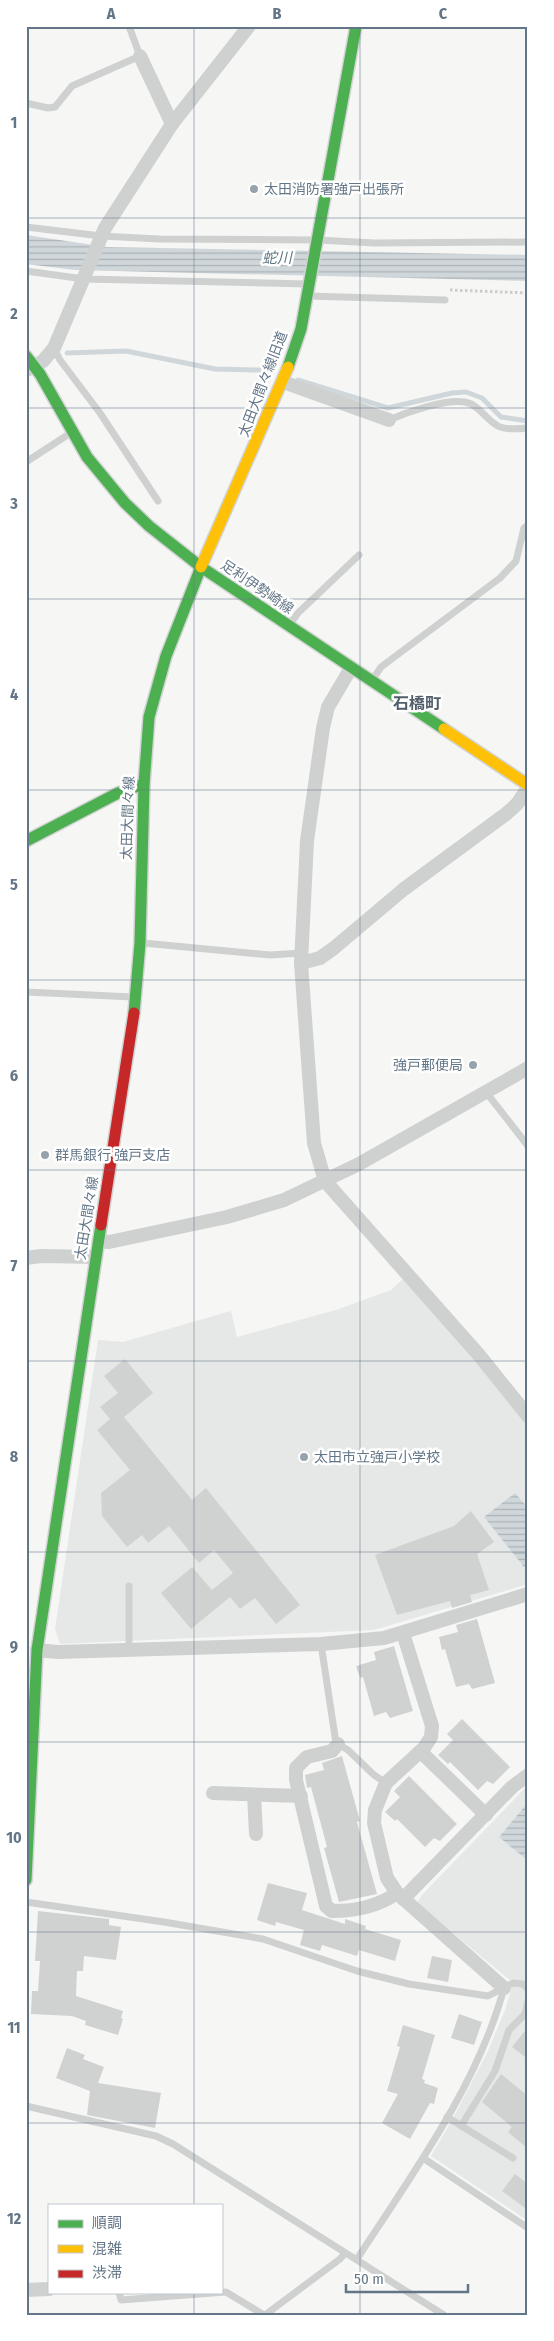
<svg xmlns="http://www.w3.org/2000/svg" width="554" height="2341" font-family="'Fira Sans Condensed','Noto Sans JP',sans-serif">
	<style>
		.built { fill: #e6e8e7 }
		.water { fill: url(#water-rules) }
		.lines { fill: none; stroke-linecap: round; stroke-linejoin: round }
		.stream { stroke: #d0d7db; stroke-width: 5 }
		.building { fill: #d0d2d2 }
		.fast-casing { stroke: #d1d3d4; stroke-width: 14 }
		.slow-casing { stroke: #d1d3d4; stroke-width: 14 }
		.jam-casing { stroke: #d1d3d4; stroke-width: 14 }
		.path { stroke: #cccdce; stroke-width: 3; stroke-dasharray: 2.5 2.5; stroke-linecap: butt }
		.lane { stroke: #cfd1d1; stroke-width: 7 }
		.street { stroke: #cfd1d1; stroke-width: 14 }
		.fast { stroke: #4caf50; stroke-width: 11 }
		.slow { stroke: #ffc107; stroke-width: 11 }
		.jam { stroke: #c62828; stroke-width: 11 }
		.grid { fill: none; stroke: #637687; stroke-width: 1; stroke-opacity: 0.55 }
		.poi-dot { fill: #96a3ad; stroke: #fff; stroke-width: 2 }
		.labels { text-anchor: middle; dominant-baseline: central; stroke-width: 5; stroke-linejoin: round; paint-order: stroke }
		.poi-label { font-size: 14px; fill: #637687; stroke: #fff; text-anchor: start }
		.street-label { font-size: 14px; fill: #637687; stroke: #fff }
		.water-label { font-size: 15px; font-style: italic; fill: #5f7883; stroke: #fff }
		.quarter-label { font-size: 16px; font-weight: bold; fill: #525f6b; stroke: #fff }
		.neatline { fill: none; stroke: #637687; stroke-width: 2 }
		.grid-label { font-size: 16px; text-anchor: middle; font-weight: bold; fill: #637687 }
	</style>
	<defs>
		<pattern id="water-rules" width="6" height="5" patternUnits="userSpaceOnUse" patternTransform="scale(1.25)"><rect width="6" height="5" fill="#d0d7db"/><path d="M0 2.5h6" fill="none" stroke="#acb3b7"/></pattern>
	</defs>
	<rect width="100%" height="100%" fill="#f6f6f4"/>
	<!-- built -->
	<g class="built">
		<polygon points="405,1277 471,1353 528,1424 528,1584 374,1630 60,1644 55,1629 98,1340 123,1342 231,1311 237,1337 336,1310 391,1290"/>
		<polygon points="528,1785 528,2221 431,2156 452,2120 488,2051 505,2010 513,1983 423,1908 418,1902 421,1896"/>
	</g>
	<!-- water -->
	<g class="water">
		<polygon points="26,235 107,247 528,255 528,281 75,270 26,264"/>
		<polygon points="515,1493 528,1508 528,1564 524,1567 484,1517"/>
		<polygon points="525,1806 528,1808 528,1861 499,1837"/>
	</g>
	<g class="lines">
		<!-- stream -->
		<g class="stream">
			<polyline points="67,353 126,351 215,369 259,370"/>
			<polyline points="298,380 388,408 452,393 466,392 482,398 501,417 528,421"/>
		</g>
	</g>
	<!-- building -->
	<g class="building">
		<polygon points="125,1359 153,1393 124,1417 192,1500 206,1488 300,1605 276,1624 255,1598 240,1609 230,1597 191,1629 161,1593 192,1567 212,1590 233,1573 214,1550 199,1563 169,1526 148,1543 142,1535 127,1547 102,1516 101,1493 130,1470 97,1430 110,1419 100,1407 118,1393 104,1376"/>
		<polygon points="471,1511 494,1542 477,1554 489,1590 470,1595 472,1602 452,1608 450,1601 397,1615 375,1555 454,1526"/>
		<polygon points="477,1619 495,1683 472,1689 469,1684 456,1687 445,1649 442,1650 439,1637 458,1632 456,1625"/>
		<polygon points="394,1646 413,1711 390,1718 386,1712 374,1716 363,1677 360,1678 356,1666 376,1660 374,1652"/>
		<polygon points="462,1719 510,1767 493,1784 487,1781 478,1790 450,1762 448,1764 438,1755 453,1740 447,1734"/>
		<polygon points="342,1756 360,1821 357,1822 377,1894 339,1902 324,1848 327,1847 311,1787 307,1788 305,1775 324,1770 322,1763"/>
		<polygon points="409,1776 457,1824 440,1841 434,1838 425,1847 397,1819 395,1821 385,1812 400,1797 394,1791"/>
		<polygon points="268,1883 307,1893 302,1910 345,1924 345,1919 366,1926 365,1929 401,1940 395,1961 359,1950 357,1956 322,1945 320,1951 300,1945 304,1930 276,1922 275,1926 257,1920"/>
		<polygon points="38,1911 109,1919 109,1925 121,1927 116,1960 84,1956 83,1971 77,1971 76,1996 123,2011 121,2018 123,2019 118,2035 85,2025 86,2021 72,2016 31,2014 32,1991 38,1991 40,1961 35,1961"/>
		<polygon points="432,1956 452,1960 448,1982 427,1978"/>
		<polygon points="459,2014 482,2022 474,2045 451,2038"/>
		<polygon points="403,2025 435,2035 422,2079 425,2080 424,2083 438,2088 434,2104 430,2103 410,2139 382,2123 398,2094 387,2091 400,2047 397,2046"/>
		<polygon points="528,2027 528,2059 512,2047"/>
		<polygon points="67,2048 85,2055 83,2059 104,2067 98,2083 161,2093 155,2128 87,2115 90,2091 56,2078"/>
		<polygon points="501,2074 528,2096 528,2149 508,2132 512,2127 482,2102"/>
		<polygon points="515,2174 528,2184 528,2210 502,2191"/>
	</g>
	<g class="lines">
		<!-- fast casing -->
		<g class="fast-casing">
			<g id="fast">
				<polyline points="26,356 40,374 87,457 125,503 149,526 201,567 444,729"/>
				<polyline points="288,367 301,329 356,26"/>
				<polyline points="26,841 118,793 144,784"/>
				<polyline points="134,1013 140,943 144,784 149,717 166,656 201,567"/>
				<polyline points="26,1880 37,1650 101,1225"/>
			</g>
		</g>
		<!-- slow casing -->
		<g class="slow-casing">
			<g id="slow">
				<polyline points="201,567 288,367"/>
				<polyline points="444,729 528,785"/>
			</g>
		</g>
		<!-- jam casing -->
		<g class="jam-casing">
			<polyline id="jam" points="101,1225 134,1013"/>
		</g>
		<!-- path -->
		<polyline class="path" points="450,290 528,293"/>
		<!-- lane -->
		<g class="lane">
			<polyline points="26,103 48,108 55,107 72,86 140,56 129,26"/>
			<polyline points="26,227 101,236 160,239 317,240 374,243 528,242"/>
			<polyline points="26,271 84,279 308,284"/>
			<polyline points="308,296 445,300"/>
			<polyline points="54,348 60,360 100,413 158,501"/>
			<path d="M389 420C407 412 445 399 465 402 480 405 487 422 500 427 509 430 519 429 528 428"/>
			<polyline points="26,462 69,434"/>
			<polyline points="291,623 298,613 359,555"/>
			<polyline points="373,679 381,667 500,578 516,561 524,528 528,525"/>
			<polyline points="143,943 270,955 302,953"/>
			<polyline points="26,992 133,997"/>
			<polyline points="486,1092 528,1146"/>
			<polyline points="129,1586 129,1650"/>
			<polyline points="321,1644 336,1743 348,1750 374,1775 386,1783"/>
			<polyline points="26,1902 164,1922 263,1939 357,1971 409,1984 488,1996 513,1983 523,1984 528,1989"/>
			<polyline points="26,2106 156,2136 173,2144 444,2315"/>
			<polyline points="447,2117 513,2158"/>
			<polyline points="461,2126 495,2071 509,2030 525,2014 528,2001"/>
			<polyline points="423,2158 528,2228"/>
			<path d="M357 2259C411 2176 478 2085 504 1988"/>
			<polyline points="119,2292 121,2300 226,2292 264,2315"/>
			<polyline points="265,2315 340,2259 345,2253"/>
		</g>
		<!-- street -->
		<g class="street">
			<polyline points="140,56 172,124"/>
			<polyline points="29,369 43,361 54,348 105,228 172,124 249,26"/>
			<polyline points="283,382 389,420"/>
			<polyline points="351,668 328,707 323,728 307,841 301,963 314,1143 325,1181 479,1355 528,1416"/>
			<polyline points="301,963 320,958 334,948 404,889 506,814 517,804 528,788"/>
			<polyline points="99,1241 109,1242 227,1217 284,1200 359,1164 528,1068"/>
			<polyline points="26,1258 41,1256 96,1257"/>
			<polyline points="403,1633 432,1726 431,1737 424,1748 386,1783 375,1810 374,1823 387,1878 397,1893 504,1988"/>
			<polyline points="37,1650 58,1652 321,1644 384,1638 528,1594"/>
			<path d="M338 1744 332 1751 307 1757 296 1768V1780L326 1906 332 1911C356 1911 377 1907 397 1893"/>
			<polyline points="421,1752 486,1815"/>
			<polyline points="213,1793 301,1796"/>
			<polyline points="254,1795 256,1834"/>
			<polyline points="403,1899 512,1787 528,1775"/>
			<polyline points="26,2290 49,2289"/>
		</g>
		<!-- fast -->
		<use href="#fast" class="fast"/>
		<!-- slow -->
		<use href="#slow" class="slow"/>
		<!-- jam -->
		<use href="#jam" class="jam"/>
	</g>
	<!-- grid -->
	<path class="grid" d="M194 26V2205M360 26V2315M26 218H528M26 408H528M26 599H528M26 790H528M26 980H528M26 1170H528M26 1361H528M26 1552H528M26 1742H528M26 1932H528M26 2123H528M194 2292V2315"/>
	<!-- markers -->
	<g class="poi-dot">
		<circle cx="254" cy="189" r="5"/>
		<circle cx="473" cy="1065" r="5"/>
		<circle cx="45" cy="1155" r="5"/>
		<circle cx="304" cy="1457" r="5"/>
	</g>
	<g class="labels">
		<!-- poi labels -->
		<g class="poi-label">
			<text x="264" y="189">太田消防署強戸出張所</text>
			<text x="463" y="1065" text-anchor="end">強戸郵便局</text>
			<text x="55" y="1155">群馬銀行 強戸支店</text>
			<text x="314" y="1457">太田市立強戸小学校</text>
		</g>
		<!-- street labels -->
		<g class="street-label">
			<text transform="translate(263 384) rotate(-69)">太田大間々線旧道</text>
			<text transform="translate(257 587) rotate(34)">足利伊勢崎線</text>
			<text transform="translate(128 818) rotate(-88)">太田大間々線</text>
			<text transform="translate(87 1218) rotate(-81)">太田大間々線</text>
		</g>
		<!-- water labels -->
		<g class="water-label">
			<text transform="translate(277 258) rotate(-1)">蛇川</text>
		</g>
		<!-- quarter labels -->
		<g class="quarter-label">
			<text x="417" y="703">石橋町</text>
		</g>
	</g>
	<!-- border -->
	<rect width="554" height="2341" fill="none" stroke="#ffffff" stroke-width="55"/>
	<!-- legend -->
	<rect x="48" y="2204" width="175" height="90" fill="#ffffff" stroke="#c1c8cf"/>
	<rect x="58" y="2220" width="25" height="8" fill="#4caf50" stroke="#c1c8cf"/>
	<text x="92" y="2228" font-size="15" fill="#637687">順調</text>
	<rect x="58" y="2245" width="25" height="8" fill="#ffc107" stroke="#c1c8cf"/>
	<text x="92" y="2254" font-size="15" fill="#637687">混雑</text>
	<rect x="58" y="2270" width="25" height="8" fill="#c62828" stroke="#c1c8cf"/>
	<text x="92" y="2278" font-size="15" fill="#637687">渋滞</text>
	<!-- scale -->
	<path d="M346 2284v8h122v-8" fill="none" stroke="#637687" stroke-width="2.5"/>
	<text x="354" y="2284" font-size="15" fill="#637687" stroke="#ffffff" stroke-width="4" paint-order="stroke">50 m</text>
	<rect x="28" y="28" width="498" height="2286" class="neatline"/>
	<g class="grid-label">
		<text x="111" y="19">A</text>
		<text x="277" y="19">B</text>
		<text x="443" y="19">C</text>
		<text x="14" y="128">1</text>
		<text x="14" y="319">2</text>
		<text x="14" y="509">3</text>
		<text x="14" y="700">4</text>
		<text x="14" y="890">5</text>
		<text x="14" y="1081">6</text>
		<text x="14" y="1271">7</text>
		<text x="14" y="1462">8</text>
		<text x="14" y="1652">9</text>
		<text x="14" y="1843">10</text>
		<text x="14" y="2033">11</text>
		<text x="14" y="2224">12</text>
	</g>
</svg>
